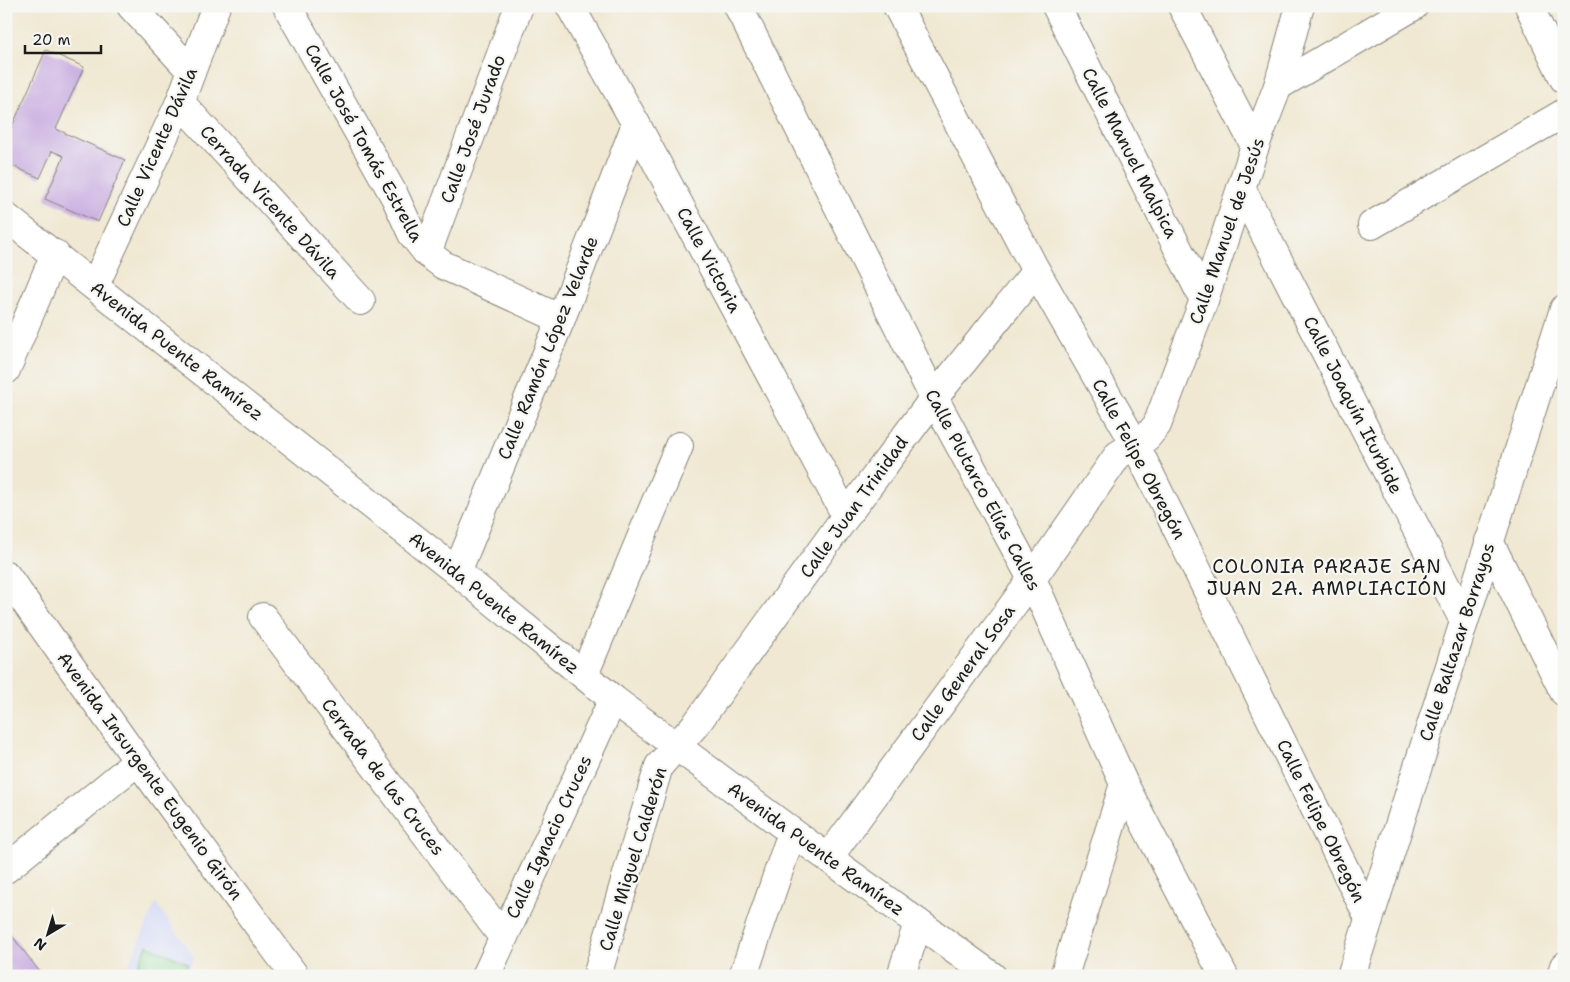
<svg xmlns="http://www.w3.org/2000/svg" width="1570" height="982" font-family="'Shantell Sans',sans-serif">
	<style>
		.built { fill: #d3d9f9 }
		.green { fill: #89d99a; stroke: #527a5b }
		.building { fill: #c6a7e0 }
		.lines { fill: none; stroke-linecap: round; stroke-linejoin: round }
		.minor-casing { stroke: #868277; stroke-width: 30 }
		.minor { stroke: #fff; stroke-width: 28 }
		.labels { text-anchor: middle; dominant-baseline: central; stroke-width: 4.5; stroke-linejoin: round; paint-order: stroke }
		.street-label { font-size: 18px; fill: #1c1c1c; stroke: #f6f6f2 }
		.neighbourhood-label { font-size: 19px; letter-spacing: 1px; fill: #1c1c1c; stroke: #f6f6f2 }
	</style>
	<rect width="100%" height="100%" fill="#f6f6f2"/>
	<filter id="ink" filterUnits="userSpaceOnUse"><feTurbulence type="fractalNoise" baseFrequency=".02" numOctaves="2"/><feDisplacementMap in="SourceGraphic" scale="10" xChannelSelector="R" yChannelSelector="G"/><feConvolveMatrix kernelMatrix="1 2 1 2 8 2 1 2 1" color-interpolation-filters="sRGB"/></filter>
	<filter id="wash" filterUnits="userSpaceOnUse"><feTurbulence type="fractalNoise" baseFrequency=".0096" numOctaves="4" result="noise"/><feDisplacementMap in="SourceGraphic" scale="20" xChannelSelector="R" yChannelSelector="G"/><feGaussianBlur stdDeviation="1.12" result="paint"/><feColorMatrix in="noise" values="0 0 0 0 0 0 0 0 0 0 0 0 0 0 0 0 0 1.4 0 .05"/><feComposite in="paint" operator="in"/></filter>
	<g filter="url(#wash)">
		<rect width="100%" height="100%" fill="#f0e8d2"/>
		<!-- built -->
		<polygon class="built" points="156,903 194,957 187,976 124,976"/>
		<!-- green -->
		<polygon class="green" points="147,945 188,963 182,976 133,976"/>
		<g id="blocks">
			<!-- building -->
			<g class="building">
				<polygon points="46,50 84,67 56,129 125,160 98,222 45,199 64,156 52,151 40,178 6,163 6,140"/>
				<polygon points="6,928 43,976 6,976"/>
			</g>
		</g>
	</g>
	<g filter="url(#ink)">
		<use href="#blocks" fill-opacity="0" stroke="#868277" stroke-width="1"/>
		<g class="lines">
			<!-- minor casing -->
			<g class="minor-casing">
				<g id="minor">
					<polyline points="131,6 191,71"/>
					<polyline points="287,6 395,197 412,234 427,253 443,265 561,319"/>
					<polyline points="570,6 636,124 846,516"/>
					<polyline points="738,6 934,398 1032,579 1124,784 1224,976"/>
					<polyline points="897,6 1036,271 1135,444 1369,918"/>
					<polyline points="1056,6 1204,300"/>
					<polyline points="1182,6 1255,146"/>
					<polyline points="1529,6 1564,79"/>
					<polyline points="1278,86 1414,6"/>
					<polyline points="180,102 361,301"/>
					<polyline points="1241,188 1464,621"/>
					<polyline points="6,217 457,572 613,699 792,832 992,976"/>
					<polyline points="1372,225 1564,113"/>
					<polyline points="427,253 519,6"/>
					<polyline points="95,285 180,102 216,6"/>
					<polyline points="6,370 55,254"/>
					<polyline points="1489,541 1564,692"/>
					<polyline points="457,572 561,319 636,124"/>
					<polyline points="6,575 138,761 295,976"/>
					<polyline points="263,617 503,937"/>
					<polyline points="584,675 679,446"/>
					<polyline points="829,857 1032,579 1118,455 1147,437 1157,425 1204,300 1255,146 1278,86 1300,6"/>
					<polyline points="6,869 138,761"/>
					<polyline points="486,976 613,699"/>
					<polyline points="597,976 659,766 697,723 846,516 934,398 1036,271"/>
					<polyline points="743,976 792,832"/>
					<polyline points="901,976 918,923"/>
					<polyline points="1064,976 1124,784"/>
					<polyline points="1351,976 1564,309"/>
					<polyline points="1561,976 1564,966"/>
				</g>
			</g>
			<!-- minor -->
			<use href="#minor" class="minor"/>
		</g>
	</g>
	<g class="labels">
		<!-- street labels -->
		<g class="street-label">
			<text transform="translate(473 129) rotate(-70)">Calle José Jurado</text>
			<text transform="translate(364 143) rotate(61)">Calle José Tomás Estrella</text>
			<text transform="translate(157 147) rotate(-66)">Calle Vicente Dávila</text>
			<text transform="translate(1130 153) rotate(63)">Calle Manuel Malpica</text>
			<text transform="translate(270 202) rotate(48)">Cerrada Vicente Dávila</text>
			<text transform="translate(1227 231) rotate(-71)">Calle Manuel de Jesús</text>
			<text transform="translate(709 260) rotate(62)">Calle Victoria</text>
			<text transform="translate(548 348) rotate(-68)">Calle Ramón López Velarde</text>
			<text transform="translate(177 351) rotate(38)">Avenida Puente Ramírez</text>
			<text transform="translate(1353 405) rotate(63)">Calle Joaquín Iturbide</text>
			<text transform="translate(1139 459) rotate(62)">Calle Felipe Obregón</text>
			<text transform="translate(983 490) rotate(62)">Calle Plutarco Elías Calles</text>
			<text transform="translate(854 507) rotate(-54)">Calle Juan Trinidad</text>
			<text transform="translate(494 603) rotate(39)">Avenida Puente Ramírez</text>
			<text transform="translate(1457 642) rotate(-72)">Calle Baltazar Borrayos</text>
			<text transform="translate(963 673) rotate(-54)">Calle General Sosa</text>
			<text transform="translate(150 776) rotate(54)">Avenida Insurgente Eugenio Girón</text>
			<text transform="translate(383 777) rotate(53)">Cerrada de las Cruces</text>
			<text transform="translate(1321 821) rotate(64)">Calle Felipe Obregón</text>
			<text transform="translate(549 837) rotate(-65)">Calle Ignacio Cruces</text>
			<text transform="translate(816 849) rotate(36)">Avenida Puente Ramírez</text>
			<text transform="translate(633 859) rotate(-73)">Calle Miguel Calderón</text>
		</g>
		<!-- neighbourhood labels -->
		<g class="neighbourhood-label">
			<text x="1327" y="566">COLONIA PARAJE SAN<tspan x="1327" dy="22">JUAN 2A. AMPLIACIÓN</tspan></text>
		</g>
	</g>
	<!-- margin -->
	<rect width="1570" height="982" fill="none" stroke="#f6f6f2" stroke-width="25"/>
	<!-- north arrow -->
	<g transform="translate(48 934) rotate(218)" stroke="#f6f6f2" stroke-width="4" paint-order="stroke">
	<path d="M0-4L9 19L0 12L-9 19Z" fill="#1c1c1c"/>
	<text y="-8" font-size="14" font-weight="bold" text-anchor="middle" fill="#1c1c1c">N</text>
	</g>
	<!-- scale -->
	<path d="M25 45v8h76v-8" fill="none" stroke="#1c1c1c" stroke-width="2.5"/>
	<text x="32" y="45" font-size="15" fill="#1c1c1c" stroke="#f6f6f2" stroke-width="4" paint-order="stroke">20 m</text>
</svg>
